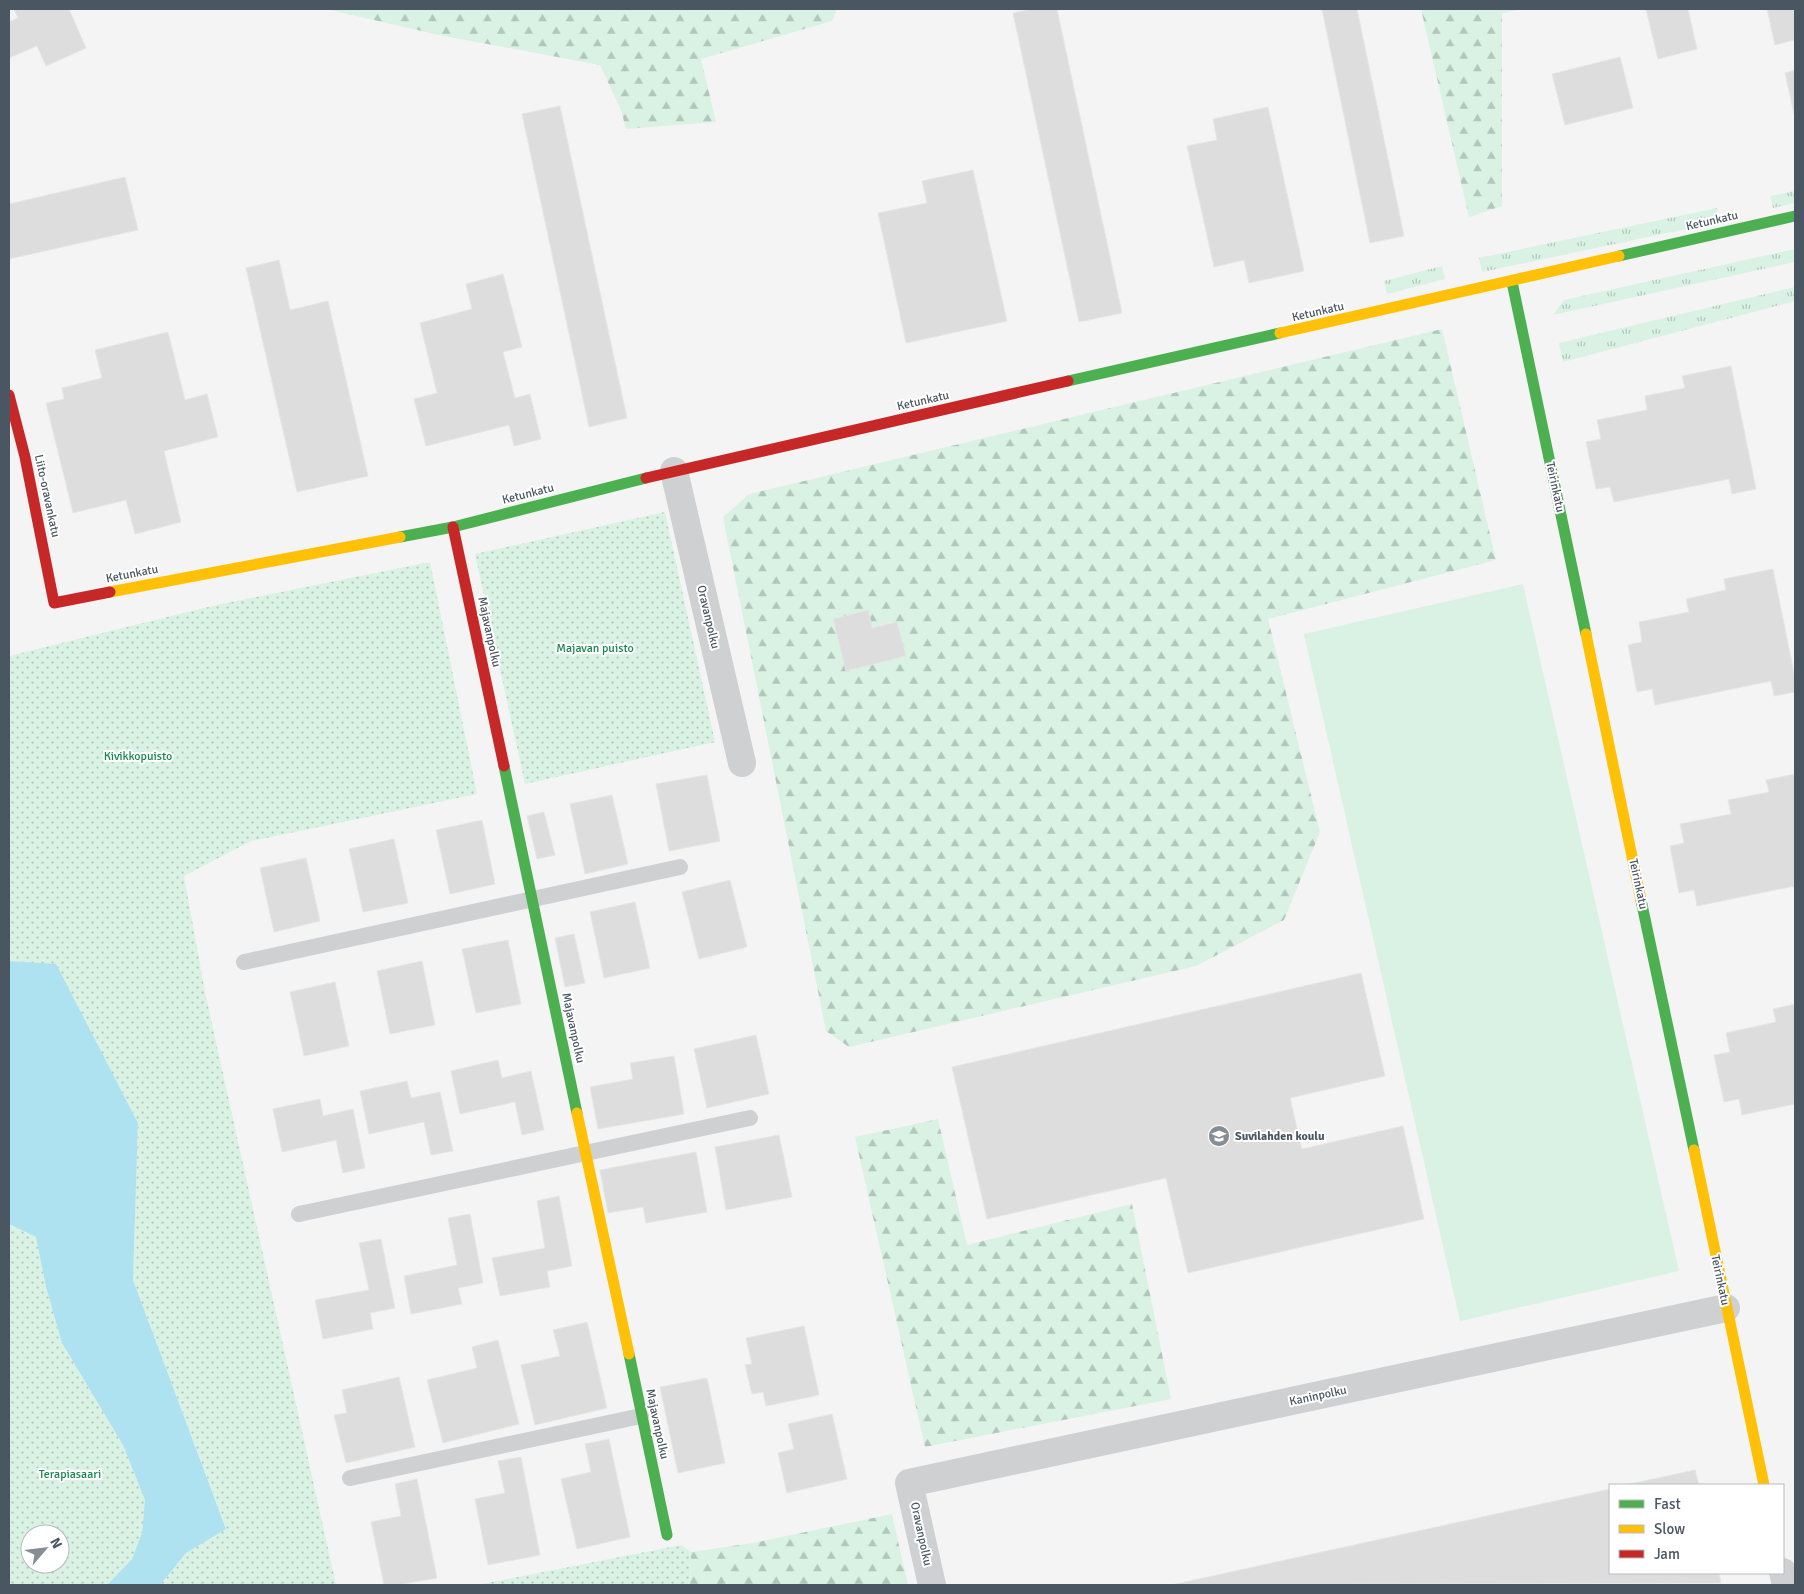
<svg xmlns="http://www.w3.org/2000/svg" width="1804" height="1594" font-family="Signika,sans-serif">
	<style>
		.grass { fill: url(#grass-tufts) }
		.forest { fill: url(#forest-firs) }
		.park { fill: url(#park-dots); fill-rule: evenodd }
		.pitch { fill: #d9f2e3 }
		.water { fill: #aee2f0 }
		.building { fill: #ddddde; stroke: #e5e6e7 }
		.lines { fill: none; stroke-linecap: round; stroke-linejoin: round }
		.lane { stroke: #ced0d2; stroke-width: 16 }
		.street { stroke: #ced0d2; stroke-width: 28 }
		.fast { stroke: #4caf50; stroke-width: 11 }
		.slow { stroke: #ffc107; stroke-width: 11 }
		.jam { stroke: #c62828; stroke-width: 11 }
		.labels { text-anchor: middle; dominant-baseline: central; stroke-width: 4; stroke-linejoin: round; paint-order: stroke }
		.street-label { font-size: 12px; fill: #4a5661; stroke: #fff }
		.park-label { font-size: 12px; fill: #17864f; stroke: #fff }
		.poi-label { font-size: 12px; font-weight: bold; fill: #4a5661; stroke: #fff; text-anchor: start }
	</style>
	<defs>
		<pattern id="grass-tufts" width="24" height="20" patternUnits="userSpaceOnUse" patternTransform="scale(1.25)"><rect width="24" height="20" fill="#d9f2e3"/><path d="M3 7l-1-3M5 7V3M7 7l1-3M15 17l-1-3M17 17v-4M19 17l1-3" fill="none" stroke="#b2c7bb"/></pattern>
		<pattern id="forest-firs" width="22" height="20" patternUnits="userSpaceOnUse" patternTransform="scale(1.25)"><rect width="22" height="20" fill="#d9f2e3"/><path d="M5 1l3.5 6h-7zM16 11l3.5 6h-7z" fill="#b2c7bb"/></pattern>
		<pattern id="park-dots" width="8" height="8" patternUnits="userSpaceOnUse" patternTransform="scale(1.25)"><rect width="8" height="8" fill="#d9f2e3"/><path d="M2 2h.1M6 6h.1" fill="none" stroke="#b2c7bb" stroke-width="1.8" stroke-linecap="round"/></pattern>
	</defs>
	<rect width="100%" height="100%" fill="#f4f4f4"/>
	<!-- grass -->
	<g class="grass">
		<polygon points="1795,191 1795,203 1773,208 1770,196"/>
		<polygon points="1717,208 1719,222 1482,272 1479,258"/>
		<polygon points="1795,249 1795,262 1553,315 1564,300"/>
		<polygon points="1442,266 1445,279 1387,294 1384,281"/>
		<polygon points="1795,287 1795,301 1563,362 1559,343"/>
	</g>
	<!-- forest -->
	<g class="forest">
		<polygon points="326,9 837,9 832,21 701,59 716,122 626,129 621,110 600,65 439,35"/>
		<polygon points="1421,9 1522,9 1502,13 1502,206 1469,217"/>
		<polygon points="1442,329 1496,560 1268,619 1320,832 1284,920 1196,966 849,1047 826,1031 723,517 749,494"/>
		<polygon points="938,1119 967,1245 1132,1204 1171,1399 925,1447 855,1137"/>
		<polygon points="892,1514 908,1585 690,1585 691,1552 753,1543"/>
	</g>
	<!-- park -->
	<g class="park">
		<polygon points="665,512 715,742 525,784 475,554"/>
		<polygon points="430,562 477,794 251,841 184,876 205,992 336,1585 160,1585 186,1553 226,1528 133,1280 138,1123 56,965 9,961 9,656 212,606"/>
		<path d="M9 1224 36 1237 46 1287 62 1343 123 1445 145 1500 142 1533 132 1559 107 1585H9ZM30 1534H60V1564H30Z"/>
		<polygon points="681,1545 691,1552 690,1585 477,1585"/>
	</g>
	<!-- pitch -->
	<polygon class="pitch" points="1523,584 1679,1271 1460,1321 1304,634"/>
	<!-- water -->
	<polygon class="water" points="9,961 56,964 138,1123 133,1280 226,1529 186,1553 160,1585 107,1585 132,1559 142,1533 145,1500 123,1445 62,1343 46,1287 36,1237 9,1224"/>
	<!-- building -->
	<g class="building">
		<polygon points="14,9 69,9 86,48 46,66 37,46 9,58 9,22 18,18"/>
		<polygon points="1032,9 1057,9 1122,313 1079,322 1013,13"/>
		<polygon points="1322,9 1357,9 1404,236 1370,243"/>
		<polygon points="1646,9 1688,9 1697,49 1658,59"/>
		<polygon points="1767,9 1795,9 1795,45 1794,40 1775,45"/>
		<polygon points="1620,57 1633,108 1565,125 1552,74"/>
		<polygon points="1795,70 1795,118 1785,73"/>
		<polygon points="560,106 627,418 589,427 522,114"/>
		<polygon points="1268,107 1304,271 1249,283 1244,260 1214,267 1187,146 1217,140 1213,119"/>
		<polygon points="973,170 1007,321 906,343 878,213 927,203 922,181"/>
		<polygon points="125,177 138,230 9,259 9,204"/>
		<polygon points="279,260 290,310 328,301 368,476 297,492 246,268"/>
		<polygon points="503,274 522,347 503,352 515,398 530,394 541,439 514,446 509,425 426,446 414,399 437,393 420,323 472,309 466,284"/>
		<polygon points="168,332 185,400 207,394 218,437 164,451 181,522 135,534 126,500 73,513 46,403 64,399 62,388 102,378 95,350"/>
		<polygon points="1731,366 1756,489 1732,494 1729,479 1614,502 1610,487 1596,489 1586,442 1601,439 1597,420 1647,410 1645,396 1685,388 1682,376"/>
		<polygon points="1773,569 1795,678 1795,692 1774,696 1771,681 1655,705 1652,689 1637,692 1628,645 1642,642 1639,622 1689,612 1686,599 1726,590 1724,579"/>
		<polygon points="868,610 872,628 897,622 906,656 846,671 833,619"/>
		<polygon points="1795,774 1795,886 1697,906 1694,890 1679,893 1670,846 1684,843 1680,824 1731,814 1728,800 1769,792 1766,780"/>
		<polygon points="707,775 720,841 669,851 656,784"/>
		<polygon points="612,795 628,864 585,874 570,804"/>
		<polygon points="544,812 555,855 537,859 527,816"/>
		<polygon points="482,820 495,884 450,894 436,830"/>
		<polygon points="394,839 408,903 363,912 349,849"/>
		<polygon points="306,858 320,921 274,932 260,868"/>
		<polygon points="730,880 747,947 699,959 682,892"/>
		<polygon points="635,902 650,968 604,978 590,912"/>
		<polygon points="574,934 585,983 565,987 555,938"/>
		<polygon points="508,940 521,1004 476,1013 462,949"/>
		<polygon points="422,961 435,1025 390,1034 377,971"/>
		<polygon points="1361,973 1385,1076 1290,1098 1302,1149 1403,1126 1424,1219 1188,1273 1166,1178 987,1219 952,1067"/>
		<polygon points="335,982 349,1046 304,1056 290,992"/>
		<polygon points="1795,1004 1795,1104 1742,1115 1739,1099 1724,1102 1714,1055 1730,1052 1726,1033 1776,1022 1773,1009"/>
		<polygon points="756,1035 769,1094 707,1108 694,1049"/>
		<polygon points="674,1056 684,1114 598,1129 590,1087 633,1079 630,1063"/>
		<polygon points="498,1060 502,1078 531,1071 544,1130 522,1135 515,1102 460,1114 451,1071"/>
		<polygon points="407,1081 411,1098 440,1092 453,1151 431,1155 424,1122 369,1134 360,1091"/>
		<polygon points="320,1099 323,1116 353,1109 365,1168 343,1173 336,1140 282,1152 273,1109"/>
		<polygon points="779,1135 792,1197 726,1210 715,1147"/>
		<polygon points="696,1152 707,1212 646,1223 643,1207 608,1213 600,1170"/>
		<polygon points="559,1196 572,1266 547,1271 550,1287 500,1296 492,1258 545,1248 537,1201"/>
		<polygon points="470,1214 483,1283 458,1288 462,1304 411,1314 404,1276 457,1265 448,1218"/>
		<polygon points="381,1239 395,1308 370,1313 373,1329 323,1339 315,1300 369,1290 359,1243"/>
		<polygon points="587,1322 607,1408 535,1425 521,1365 560,1356 553,1330"/>
		<polygon points="804,1326 819,1395 766,1406 763,1392 752,1394 745,1365 752,1364 746,1338"/>
		<polygon points="498,1340 519,1424 443,1443 427,1380 477,1368 472,1347"/>
		<polygon points="399,1377 415,1447 346,1463 334,1415 347,1413 342,1390"/>
		<polygon points="707,1378 725,1463 678,1473 660,1387"/>
		<polygon points="832,1414 847,1479 787,1493 778,1453 794,1449 788,1424"/>
		<polygon points="609,1439 630,1537 577,1549 561,1479 591,1472 585,1444"/>
		<polygon points="521,1457 540,1555 488,1565 475,1499 505,1493 498,1461"/>
		<polygon points="1695,1470 1699,1485 1625,1485"/>
		<polygon points="417,1479 437,1578 397,1585 384,1585 371,1522 401,1516 395,1484"/>
		<polygon points="1610,1489 1610,1573 1719,1573 1721,1583 1171,1585"/>
	</g>
	<g class="lines">
		<!-- lane -->
		<g class="lane">
			<polyline points="244,962 680,867"/>
			<polyline points="299,1214 750,1118"/>
			<polyline points="350,1478 641,1416"/>
		</g>
		<!-- street -->
		<g class="street">
			<polyline points="674,471 742,763"/>
			<polyline points="1783,1572 1786,1585"/>
			<polyline points="932,1585 909,1483 1726,1308"/>
		</g>
		<!-- fast -->
		<g class="fast">
			<polyline points="1619,256 1795,216"/>
			<polyline points="1512,282 1586,634"/>
			<polyline points="1068,381 1280,333"/>
			<polyline points="400,537 453,527 646,478"/>
			<polyline points="504,766 577,1113"/>
			<polyline points="1641,900 1694,1150"/>
			<polyline points="629,1354 667,1535"/>
		</g>
		<!-- slow -->
		<g class="slow">
			<polyline points="1280,333 1619,256"/>
			<polyline points="110,592 400,537"/>
			<polyline points="1586,634 1641,900"/>
			<polyline points="577,1113 629,1354"/>
			<polyline points="1694,1150 1764,1485"/>
		</g>
		<!-- jam -->
		<g class="jam">
			<polyline points="9,395 25,457 54,603 110,592"/>
			<polyline points="646,478 1068,381"/>
			<polyline points="453,527 504,766"/>
		</g>
	</g>
	<!-- icons -->
	<defs>
		<g id="school-disc" transform="scale(1.125)"><circle r="9.5" fill="#868d94" stroke="#fff"/><path d="M0-5L7-2L0 1L-7-2ZM-4 1L0 2.5L4 1V4Q0 6-4 4Z" fill="#fff"/></g>
	</defs>
	<g fill-rule="evenodd">
		<use href="#school-disc" x="1219" y="1136"/>
	</g>
	<g class="labels">
		<!-- street labels -->
		<g class="street-label">
			<text transform="translate(1712 221) rotate(-13)">Ketunkatu</text>
			<text transform="translate(1318 312) rotate(-13)">Ketunkatu</text>
			<text transform="translate(923 401) rotate(-13)">Ketunkatu</text>
			<text transform="translate(1555 487) rotate(78)">Teirinkatu</text>
			<text transform="translate(528 494) rotate(-14)">Ketunkatu</text>
			<text transform="translate(47 496) rotate(78)">Liito-oravankatu</text>
			<text transform="translate(132 574) rotate(-11)">Ketunkatu</text>
			<text transform="translate(708 617) rotate(77)">Oravanpolku</text>
			<text transform="translate(489 632) rotate(78)">Majavanpolku</text>
			<text transform="translate(1638 884) rotate(78)">Teirinkatu</text>
			<text transform="translate(573 1028) rotate(78)">Majavanpolku</text>
			<text transform="translate(1720 1280) rotate(78)">Teirinkatu</text>
			<text transform="translate(1318 1396) rotate(-12)">Kaninpolku</text>
			<text transform="translate(657 1424) rotate(78)">Majavanpolku</text>
			<text transform="translate(921 1534) rotate(78)">Oravanpolku</text>
		</g>
		<!-- park labels -->
		<g class="park-label">
			<text x="595" y="648">Majavan puisto</text>
			<text x="138" y="756">Kivikkopuisto</text>
			<text x="70" y="1474">Terapiasaari</text>
		</g>
		<!-- poi labels -->
		<g class="poi-label">
			<text x="1235" y="1136">Suvilahden koulu</text>
		</g>
	</g>
	<!-- border -->
	<rect width="1804" height="1594" fill="none" stroke="#4a5661" stroke-width="20"/>
	<!-- legend -->
	<rect x="1609" y="1484" width="175" height="90" fill="#ffffff" stroke="#b7bbc0"/>
	<rect x="1619" y="1500" width="25" height="8" fill="#4caf50" stroke="#b7bbc0"/>
	<text x="1654" y="1509" font-size="15" fill="#4a5661">Fast</text>
	<rect x="1619" y="1525" width="25" height="8" fill="#ffc107" stroke="#b7bbc0"/>
	<text x="1654" y="1534" font-size="15" fill="#4a5661">Slow</text>
	<rect x="1619" y="1550" width="25" height="8" fill="#c62828" stroke="#b7bbc0"/>
	<text x="1654" y="1559" font-size="15" fill="#4a5661">Jam</text>
	<!-- north arrow -->
	<g transform="translate(45 1549) rotate(62)"><circle r="24" fill="#ffffff" stroke="#b7bbc0"/>
	<path d="M0-4L9 19L0 12L-9 19Z" fill="#868d94"/>
	<text y="-8" font-size="14" font-weight="bold" text-anchor="middle" fill="#4a5661">N</text>
	</g>
</svg>
